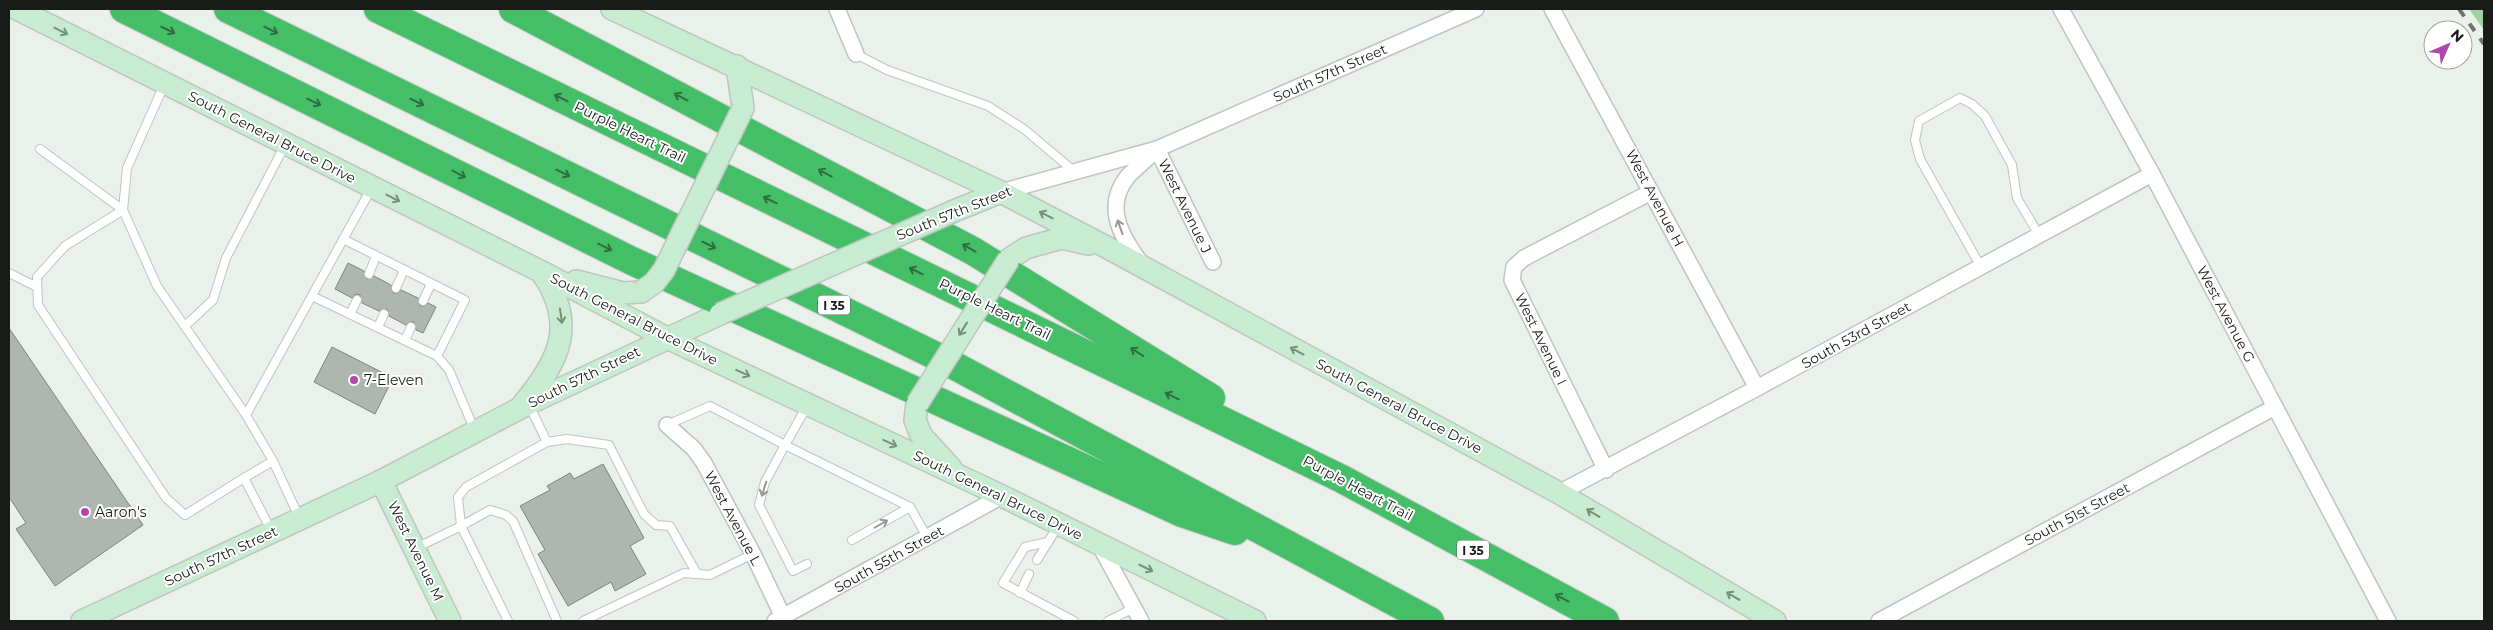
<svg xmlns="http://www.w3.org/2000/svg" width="2493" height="630" font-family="Montserrat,sans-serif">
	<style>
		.green { fill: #9fd1a7 }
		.building { fill: #afb6b0; stroke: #7d837e }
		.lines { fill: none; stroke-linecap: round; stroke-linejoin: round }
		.lane-casing { stroke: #bec5bf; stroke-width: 10 }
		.street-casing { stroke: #bec5bf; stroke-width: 18 }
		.secondary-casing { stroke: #bec5bf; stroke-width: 24 }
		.highway-casing { stroke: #cccdcc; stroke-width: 30 }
		.lane { stroke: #fff; stroke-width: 8 }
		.street { stroke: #fff; stroke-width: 15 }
		.secondary { stroke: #c7ecd1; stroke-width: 21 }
		.highway { stroke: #45bf67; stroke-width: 28 }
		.rail { stroke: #717571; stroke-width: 4; stroke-dasharray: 9 9; stroke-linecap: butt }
		.secondary-bridge-casing { stroke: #bec5bf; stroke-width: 24; stroke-linecap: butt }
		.secondary-bridge { stroke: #c7ecd1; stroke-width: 21 }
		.oneway { stroke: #2f6d40 }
		.oneway2 { stroke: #798e7e }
		.oneway3 { stroke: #989898 }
		.poi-dot { fill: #af48ab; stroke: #fff; stroke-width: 2 }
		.labels { text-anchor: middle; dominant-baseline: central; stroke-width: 4; stroke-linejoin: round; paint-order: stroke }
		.shield { fill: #fff; stroke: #5e5f5e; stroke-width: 1 }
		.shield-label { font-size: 12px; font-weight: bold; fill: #191b19 }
		.street-label { font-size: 14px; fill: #191b19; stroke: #fff }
		.poi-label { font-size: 14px; fill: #191b19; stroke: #fff; text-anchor: start }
	</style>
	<rect width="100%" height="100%" fill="#eaf1eb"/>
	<!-- green -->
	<polygon class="green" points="2469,9 2484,9 2484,30"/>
	<!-- building -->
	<g class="building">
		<polygon points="348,263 364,271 367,279 374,276 391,285 393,293 397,293 401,290 418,298 420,306 424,306 428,303 436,307 423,333 416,330 414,322 410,322 406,325 389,316 387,309 379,311 362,303 360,295 356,294 352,298 335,289"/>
		<polygon points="9,328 143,525 55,586 16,529 26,523 9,497"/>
		<polygon points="332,347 393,378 375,414 314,382"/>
		<polygon points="603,464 644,538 630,546 646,574 615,591 611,582 568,606 538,554 545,550 520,506 550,490 547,486 570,473 574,479"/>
	</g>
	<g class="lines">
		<!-- lane casing -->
		<g class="lane-casing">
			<g id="lane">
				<polyline points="856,54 887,70 988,106 1024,129 1075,172"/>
				<polyline points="164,85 127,168 123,210 157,286 246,415 273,461 299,517"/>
				<polyline points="40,149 123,210 65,246 37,277 38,305 166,498 185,515 244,478 271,530"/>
				<polyline points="343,239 465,300 437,356 449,370 475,431"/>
				<polyline points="1981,267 1920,159 1915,140 1919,121 1960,98 1972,104 1985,116 2012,165 2017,198 2039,235"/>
				<polyline points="9,273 37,287"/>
				<polyline points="369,274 376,256"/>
				<polyline points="396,288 404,270"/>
				<polyline points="312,296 437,356"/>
				<polyline points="423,301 431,284"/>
				<polyline points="350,314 357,300"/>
				<polyline points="185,326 213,300 226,258 285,145"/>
				<polyline points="378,327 384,314"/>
				<polyline points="405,340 411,327"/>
				<polyline points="529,405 547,442 567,439 609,445 644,514 656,525 670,526 697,574"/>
				<polyline points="807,406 785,445 910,507 927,537"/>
				<polyline points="246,415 371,189"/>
				<polyline points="667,425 710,406 785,445 765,482 759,505 793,571 807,564"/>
				<polyline points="547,442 466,487 458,497 461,526 490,510 506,515 513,521 557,621"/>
				<polyline points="244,478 273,461"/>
				<polyline points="852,540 910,507"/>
				<polyline points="1048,542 1025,547 1003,583 1074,621"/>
				<polyline points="416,548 461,526 508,621"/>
				<polyline points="1037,560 1058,526"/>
				<polyline points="1020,593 1029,574"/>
				<polyline points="583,621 684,573 710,575 753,554"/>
				<polyline points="1108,621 1134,608"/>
			</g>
		</g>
		<!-- street casing -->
		<g class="street-casing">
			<g id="street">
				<polyline points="837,9 856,54"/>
				<polyline points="1552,9 1757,388"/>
				<polyline points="2061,9 2152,174 2388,621"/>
				<polyline points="1001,192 1157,149 1476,9"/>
				<path d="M1142 265C1123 238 1102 208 1128 176 1137 167 1148 158 1157 149L1213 262"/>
				<polyline points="667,425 694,449 704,463 753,554 785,621"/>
				<polyline points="1606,470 1512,280 1514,267 1524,258 1651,192"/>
				<polyline points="1559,493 1757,388 2152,174"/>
				<polyline points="1100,546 1141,621"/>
				<polyline points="775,621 1002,496"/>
				<polyline points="1879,621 2275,407"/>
			</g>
		</g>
		<!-- secondary casing -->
		<g class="secondary-casing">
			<g id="secondary">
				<polyline points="17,9 542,272 667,338 1002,496 1255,621"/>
				<polyline points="612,9 1001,192 1110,249 1559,493 1775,621"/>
				<polyline points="737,66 743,108"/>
				<polyline points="954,211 1001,192"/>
				<polyline points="1009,259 1026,248 1062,238 1088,244"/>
				<polyline points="576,281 623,293 641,292"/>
				<path d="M523 404C560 360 577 324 542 273"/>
				<polyline points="917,404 915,420 921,435 951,468"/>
				<polyline points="381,481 450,621"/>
				<polyline points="82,621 381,481 528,404 720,314"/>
			</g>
		</g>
		<!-- highway casing -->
		<g class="highway-casing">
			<g id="highway">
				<polyline points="124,9 632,261 1182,513 1235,531"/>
				<polyline points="228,9 942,359 1430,621"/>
				<polyline points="378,9 1342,479 1605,621"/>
				<polyline points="513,9 973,251 1211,398"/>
			</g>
		</g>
		<!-- lane -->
		<use href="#lane" class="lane"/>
		<!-- street -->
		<use href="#street" class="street"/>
		<!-- secondary -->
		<use href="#secondary" class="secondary"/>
		<!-- highway -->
		<use href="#highway" class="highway"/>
		<!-- rail -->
		<polyline class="rail" points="2459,9 2484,44"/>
		<!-- secondary-bridge casing -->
		<g class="secondary-bridge-casing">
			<g id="secondary-bridge">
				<polyline points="641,292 654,283 664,270 743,108"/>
				<polyline points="720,314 954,211"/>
				<polyline points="917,404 1009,259"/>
			</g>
		</g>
		<!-- secondary-bridge -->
		<use href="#secondary-bridge" class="secondary-bridge"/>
	</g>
	<!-- one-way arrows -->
	<defs><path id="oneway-shaft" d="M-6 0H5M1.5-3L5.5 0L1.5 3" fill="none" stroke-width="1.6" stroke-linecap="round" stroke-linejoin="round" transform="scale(1.25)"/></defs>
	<g class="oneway">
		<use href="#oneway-shaft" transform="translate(168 30) rotate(26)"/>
		<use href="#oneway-shaft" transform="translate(271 30) rotate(26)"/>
		<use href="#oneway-shaft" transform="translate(681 97) rotate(-152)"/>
		<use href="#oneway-shaft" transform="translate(561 98) rotate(-154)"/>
		<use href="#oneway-shaft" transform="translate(314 102) rotate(26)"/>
		<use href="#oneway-shaft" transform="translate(417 102) rotate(26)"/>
		<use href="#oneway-shaft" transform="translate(563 173) rotate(26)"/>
		<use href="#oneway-shaft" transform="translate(825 173) rotate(-152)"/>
		<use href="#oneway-shaft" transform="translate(459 174) rotate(27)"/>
		<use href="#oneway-shaft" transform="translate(770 200) rotate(-154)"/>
		<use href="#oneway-shaft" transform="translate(709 245) rotate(26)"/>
		<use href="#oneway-shaft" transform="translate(605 247) rotate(27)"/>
		<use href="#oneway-shaft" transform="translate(969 248) rotate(-151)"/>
		<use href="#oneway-shaft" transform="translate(916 271) rotate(-154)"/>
		<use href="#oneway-shaft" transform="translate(1137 352) rotate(-148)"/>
		<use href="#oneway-shaft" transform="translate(1172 396) rotate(-154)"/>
		<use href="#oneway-shaft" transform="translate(1562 598) rotate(-152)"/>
	</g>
	<g class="oneway2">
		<use href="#oneway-shaft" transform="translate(61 31) rotate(27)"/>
		<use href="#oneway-shaft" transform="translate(393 198) rotate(27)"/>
		<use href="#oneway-shaft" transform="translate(1046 215) rotate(-153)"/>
		<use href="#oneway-shaft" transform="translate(561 316) rotate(82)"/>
		<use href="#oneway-shaft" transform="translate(963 329) rotate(122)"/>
		<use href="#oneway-shaft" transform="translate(1297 351) rotate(-152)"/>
		<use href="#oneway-shaft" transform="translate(743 373) rotate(25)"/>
		<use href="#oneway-shaft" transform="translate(890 443) rotate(25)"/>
		<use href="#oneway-shaft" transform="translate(1593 513) rotate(-149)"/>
		<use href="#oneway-shaft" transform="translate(1146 568) rotate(26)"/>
		<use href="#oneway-shaft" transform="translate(1733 596) rotate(-149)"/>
	</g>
	<g class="oneway3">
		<use href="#oneway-shaft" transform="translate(1120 227) rotate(-110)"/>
		<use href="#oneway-shaft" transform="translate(764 489) rotate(107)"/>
		<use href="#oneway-shaft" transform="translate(881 524) rotate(-30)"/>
	</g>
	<!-- markers -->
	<g class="poi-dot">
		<circle cx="354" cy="380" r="5"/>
		<circle cx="85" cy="512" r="5"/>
	</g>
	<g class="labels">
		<!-- shield labels -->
		<g class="shield">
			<rect x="818" y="295.5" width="32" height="19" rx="4"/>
			<rect x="1457" y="540.5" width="32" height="19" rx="4"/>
		</g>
		<g class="shield-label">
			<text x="834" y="305">I 35</text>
			<text x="1473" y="550">I 35</text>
		</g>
		<!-- street labels -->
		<g class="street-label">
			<text transform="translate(1330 73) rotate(-24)">South 57th Street</text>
			<text transform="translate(630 132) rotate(26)">Purple Heart Trail</text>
			<text transform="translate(272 137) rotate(27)">South General Bruce Drive</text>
			<text transform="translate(1655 198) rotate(62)">West Avenue H</text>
			<text transform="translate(1185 206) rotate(64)">West Avenue J</text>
			<text transform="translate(954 213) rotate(-22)">South 57th Street</text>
			<text transform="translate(995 309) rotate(26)">Purple Heart Trail</text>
			<text transform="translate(2226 314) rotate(62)">West Avenue G</text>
			<text transform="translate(634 319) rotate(27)">South General Bruce Drive</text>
			<text transform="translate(1856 335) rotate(-29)">South 53rd Street</text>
			<text transform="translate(1541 339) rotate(64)">West Avenue I</text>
			<text transform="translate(584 377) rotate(-26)">South 57th Street</text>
			<text transform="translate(1399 406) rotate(28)">South General Bruce Drive</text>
			<text transform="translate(1358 488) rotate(28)">Purple Heart Trail</text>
			<text transform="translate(998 495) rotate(26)">South General Bruce Drive</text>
			<text transform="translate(2077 514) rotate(-28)">South 51st Street</text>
			<text transform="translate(733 518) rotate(62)">West Avenue L</text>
			<text transform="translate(416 551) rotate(64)">West Avenue M</text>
			<text transform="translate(221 556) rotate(-25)">South 57th Street</text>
			<text transform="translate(889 559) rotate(-29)">South 55th Street</text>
		</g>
		<!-- poi labels -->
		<g class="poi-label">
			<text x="364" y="380">7-Eleven</text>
			<text x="95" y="512">Aaron's</text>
		</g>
	</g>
	<!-- border -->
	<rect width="2493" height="630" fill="none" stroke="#191b19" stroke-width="20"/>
	<!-- north arrow -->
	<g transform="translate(2448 45) rotate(45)"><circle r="24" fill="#ffffff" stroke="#a3a4a3"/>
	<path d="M0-4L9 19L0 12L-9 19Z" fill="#af48ab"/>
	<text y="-8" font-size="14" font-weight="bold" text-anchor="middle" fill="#191b19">N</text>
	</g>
</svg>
